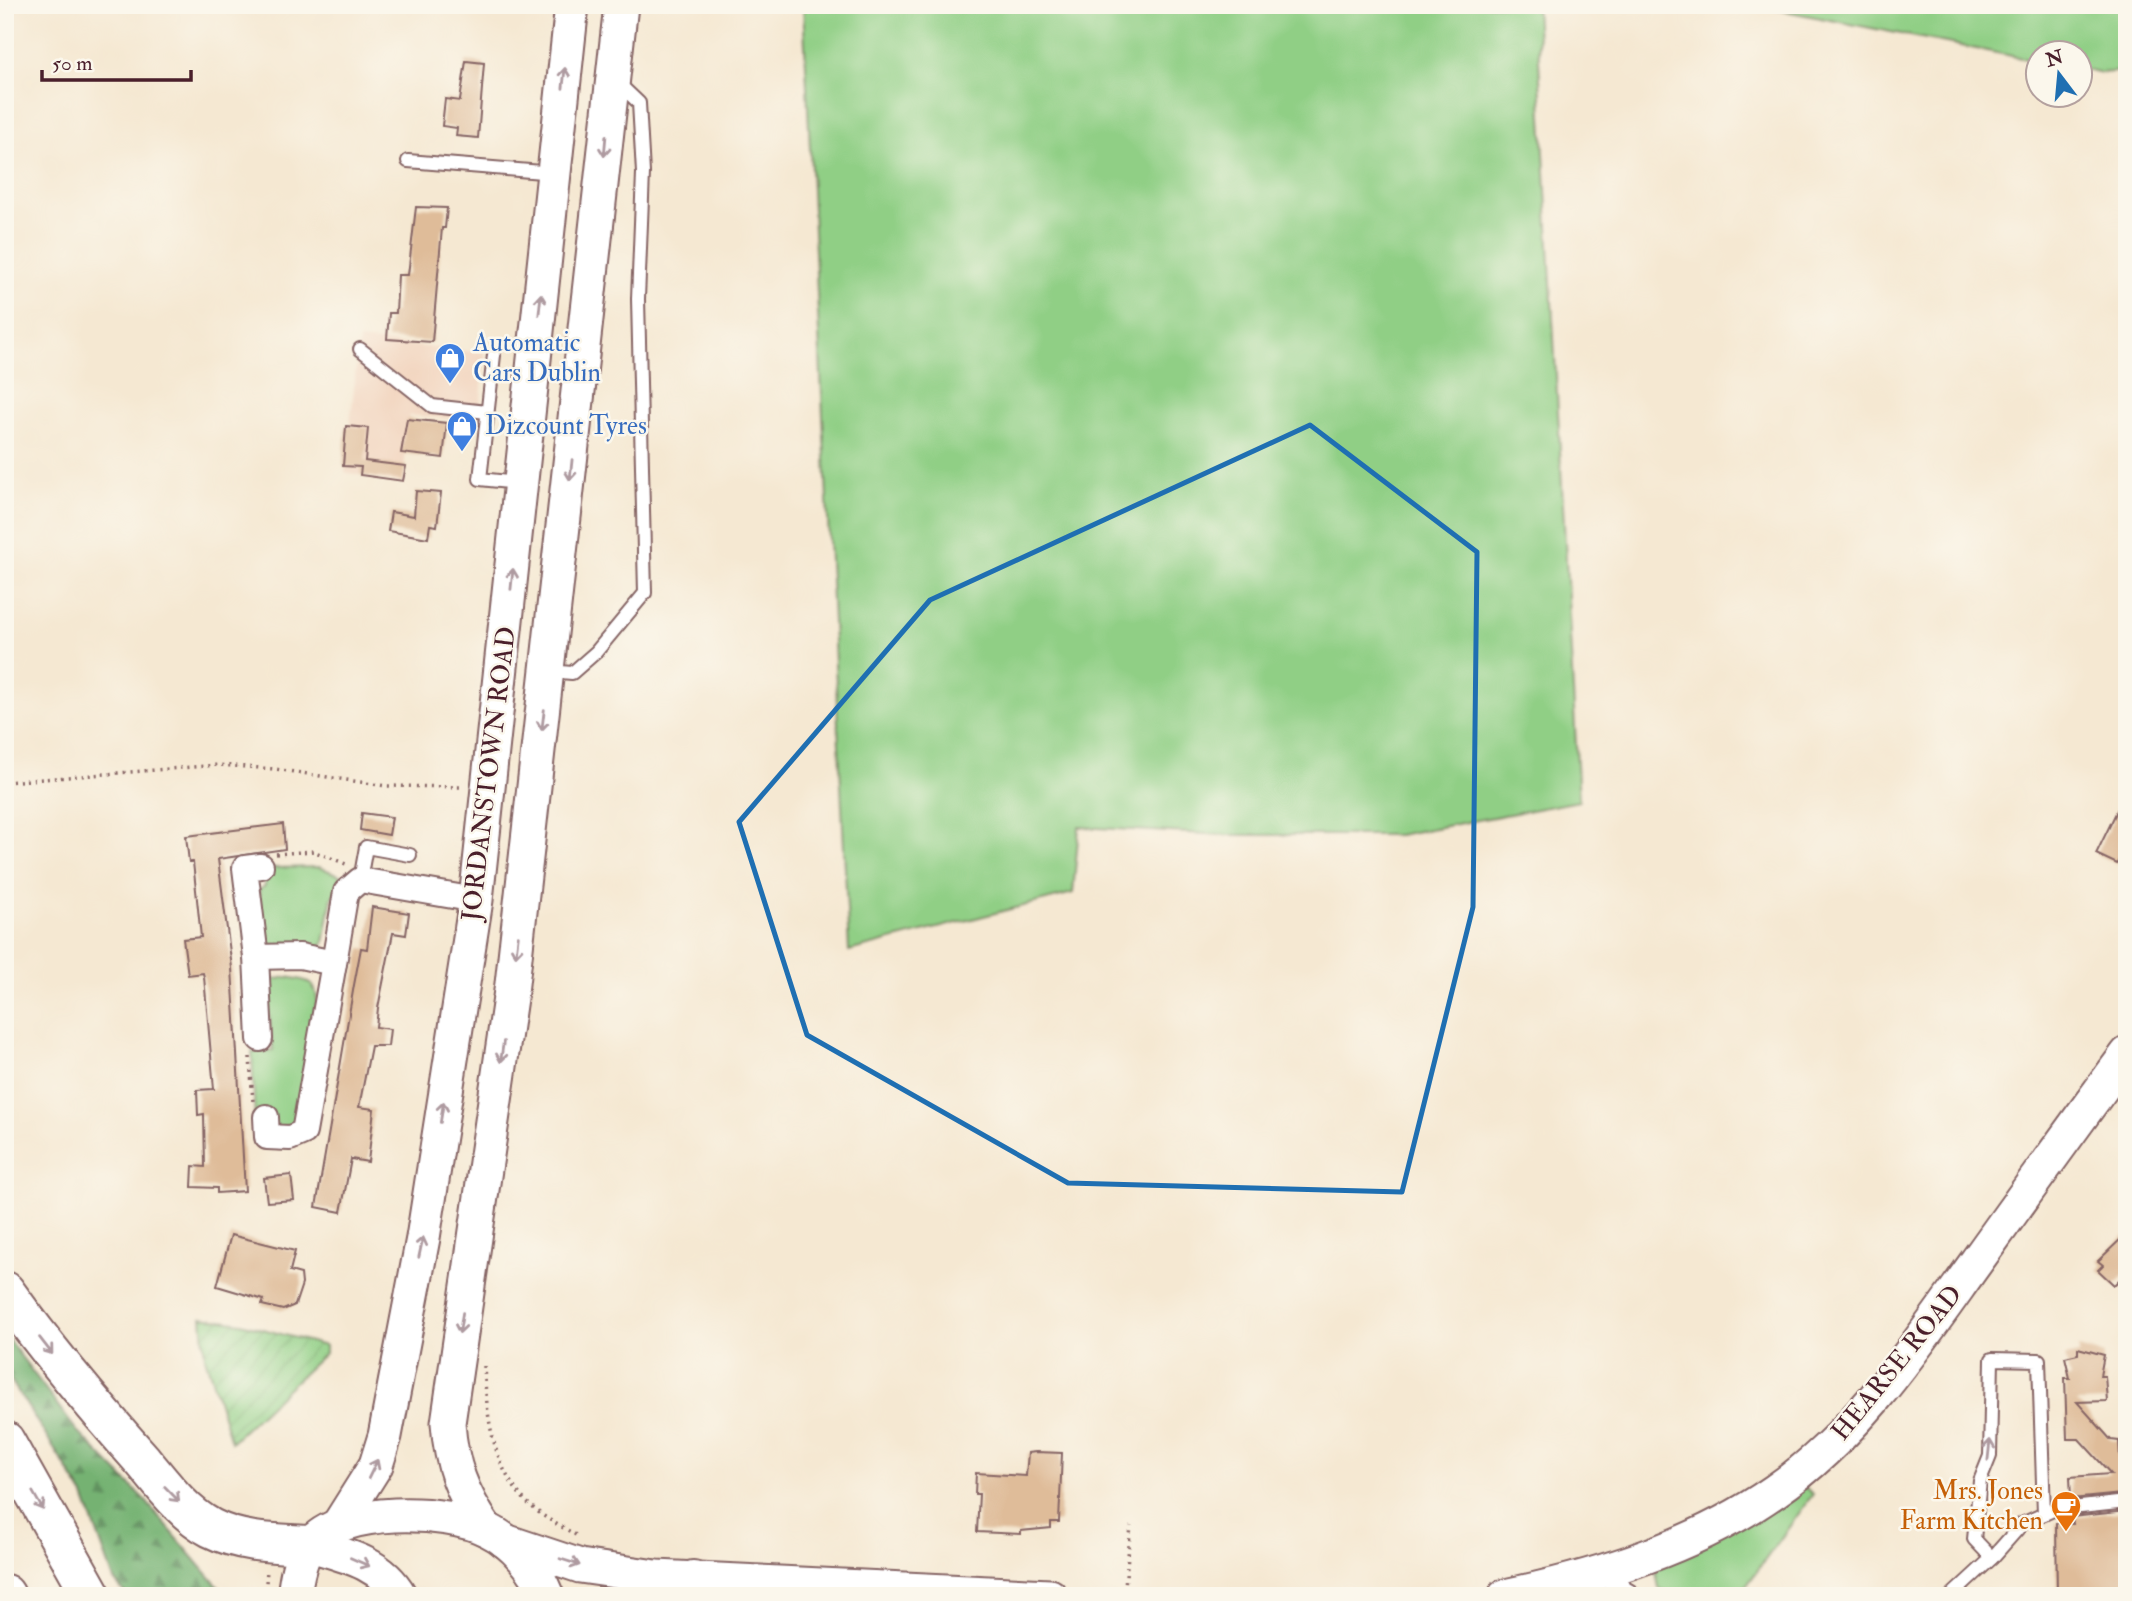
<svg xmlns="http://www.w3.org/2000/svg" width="2132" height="1601" font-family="'IM FELL Double Pica',serif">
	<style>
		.built { fill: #f2d4be }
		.grass { fill: #90cf85; stroke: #6d7758; stroke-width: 2 }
		.forest { fill: url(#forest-firs); stroke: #5f684e; stroke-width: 2 }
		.garden { fill: url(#garden-furrows); stroke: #6d7758; stroke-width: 2 }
		.building { fill: #dfbc99 }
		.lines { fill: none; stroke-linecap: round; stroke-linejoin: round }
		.lane-casing { stroke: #866565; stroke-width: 16 }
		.street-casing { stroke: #866565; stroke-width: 28 }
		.secondary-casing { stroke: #866565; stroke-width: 37 }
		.highway-casing { stroke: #866565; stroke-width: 42 }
		.path { stroke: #866565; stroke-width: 3.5; stroke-dasharray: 2 5; stroke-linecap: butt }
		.lane { stroke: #fff; stroke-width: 12 }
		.street { stroke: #fff; stroke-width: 24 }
		.secondary { stroke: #fff; stroke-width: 33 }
		.highway { stroke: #fff; stroke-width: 38 }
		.oneway { stroke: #ae9aa0 }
		.marked { fill: none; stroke: #1f6fb2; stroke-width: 5; stroke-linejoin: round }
		.labels { text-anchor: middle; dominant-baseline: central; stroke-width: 5; stroke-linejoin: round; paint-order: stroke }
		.shop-label { font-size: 26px; fill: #366cbe; stroke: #fbf7ec; text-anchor: start }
		.street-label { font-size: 26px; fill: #4a1f2b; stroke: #fbf7ec }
		.food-label { font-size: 26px; fill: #c56008; stroke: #fbf7ec; text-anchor: end }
	</style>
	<defs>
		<pattern id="forest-firs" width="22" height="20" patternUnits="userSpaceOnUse" patternTransform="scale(1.75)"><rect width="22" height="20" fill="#74b272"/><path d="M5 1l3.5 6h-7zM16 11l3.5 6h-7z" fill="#61905e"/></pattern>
		<pattern id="garden-furrows" width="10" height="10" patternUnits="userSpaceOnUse" patternTransform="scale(1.75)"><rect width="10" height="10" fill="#90cf85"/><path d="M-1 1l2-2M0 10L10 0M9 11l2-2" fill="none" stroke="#7eb173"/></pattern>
	</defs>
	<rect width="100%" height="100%" fill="#fbf7ec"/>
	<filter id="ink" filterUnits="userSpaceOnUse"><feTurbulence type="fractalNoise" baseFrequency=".0143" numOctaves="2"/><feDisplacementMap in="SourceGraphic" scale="14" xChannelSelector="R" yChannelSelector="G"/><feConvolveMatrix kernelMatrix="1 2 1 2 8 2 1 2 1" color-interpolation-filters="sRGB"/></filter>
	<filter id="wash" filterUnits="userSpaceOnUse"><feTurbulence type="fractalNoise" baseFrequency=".00686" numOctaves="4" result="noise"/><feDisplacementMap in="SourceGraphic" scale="28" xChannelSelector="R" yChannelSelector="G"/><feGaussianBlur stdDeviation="1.57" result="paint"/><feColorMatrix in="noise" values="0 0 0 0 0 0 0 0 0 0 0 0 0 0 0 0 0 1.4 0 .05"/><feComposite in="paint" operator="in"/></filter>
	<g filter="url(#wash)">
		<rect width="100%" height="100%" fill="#f5e8d2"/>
		<!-- built -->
		<polygon class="built" points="359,340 485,353 479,421 409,415 403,483 345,472"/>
		<!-- grass -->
		<g class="grass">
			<polygon points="803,5 1536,5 1579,801 1398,835 1225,835 1079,827 1073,893 849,951"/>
			<polygon points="1729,5 2127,5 2127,71 2098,73 2080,69 2080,52 2038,52 2037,61 1775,9"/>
			<polygon points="319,867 342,876 342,885 332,897 324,943 318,949 265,949 259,890 265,886 265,876 272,868"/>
			<path d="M287 977C305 980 316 980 317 1000L295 1129 255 1123 252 1052 273 1050 267 995 272 980Z"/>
			<path d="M1803 1486 1813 1494 1739 1596C1714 1596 1680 1601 1659 1588L1656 1572 1664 1562Z"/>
		</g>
		<!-- forest -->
		<polygon class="forest" points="5,1335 77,1431 144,1499 226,1596 127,1596 114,1580 84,1496 5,1371"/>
		<!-- garden -->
		<polygon class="garden" points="202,1317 241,1323 325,1346 325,1353 231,1442 205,1357"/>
		<g id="blocks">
			<!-- building -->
			<g class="building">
				<polygon points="466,61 484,63 478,138 456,136 457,128 442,126 445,99 460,101"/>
				<polygon points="416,207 447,208 445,228 442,228 432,342 387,339 389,313 396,313 398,275 408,275"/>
				<polygon points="407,419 447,423 443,458 401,453"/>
				<polygon points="346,426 368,428 365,461 406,466 403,481 360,475 361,467 343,466"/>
				<polygon points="416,491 441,493 437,526 430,525 428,538 388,531 391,512 414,516"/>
				<polygon points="2127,790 2127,843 2117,864 2096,854"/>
				<polygon points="362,813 392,817 389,835 360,830"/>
				<polygon points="283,824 285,849 218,859 232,968 245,1191 217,1193 217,1188 192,1187 193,1166 205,1167 204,1114 198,1115 197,1090 214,1089 204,977 203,973 188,975 183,939 201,937 193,862 189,862 186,836"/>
				<polygon points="372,907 409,913 406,935 393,933 378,1008 376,1027 390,1029 388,1046 371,1046 359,1107 374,1109 368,1162 351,1159 341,1212 316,1207 354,985 361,948 367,949"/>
				<polygon points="291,1175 294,1200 267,1202 264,1178"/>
				<polygon points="2127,1233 2127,1272 2114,1285 2098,1270 2103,1265 2098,1261"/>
				<polygon points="231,1235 295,1251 290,1271 301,1274 302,1284 295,1305 283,1310 262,1305 264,1300 217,1286"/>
				<polygon points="2078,1348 2104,1355 2100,1376 2105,1376 2107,1401 2077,1402 2111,1440 2119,1441 2122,1494 2071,1499 2070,1477 2111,1474 2079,1439 2067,1439 2065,1378 2070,1378 2065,1357 2078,1354"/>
				<polygon points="1036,1452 1062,1453 1059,1522 1051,1522 1051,1528 1021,1531 1021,1534 977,1532 979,1494 975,1494 976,1473 1026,1476 1028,1453"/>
				<polygon points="2127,1511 2127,1596 2057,1596 2056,1523 2073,1524 2072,1517"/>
			</g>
		</g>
	</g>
	<g filter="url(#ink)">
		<use href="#blocks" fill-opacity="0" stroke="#866565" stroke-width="2"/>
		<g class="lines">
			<!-- lane casing -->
			<g class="lane-casing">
				<g id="lane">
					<polyline points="408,161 554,173"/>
					<polyline points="360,349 432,406 487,412"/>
					<polyline points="494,355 480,479 518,483"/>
					<polyline points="549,671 572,673 596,652 645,593 638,299 643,173 639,103 617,82"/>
					<polyline points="360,880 366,847 410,855"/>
					<polyline points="1992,1558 1974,1539 1980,1481 1990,1456 1992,1359 2039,1360 2044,1514"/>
					<polyline points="1951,1596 1992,1558 2022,1524 2053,1510 2127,1502"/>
				</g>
			</g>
			<!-- street casing -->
			<g class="street-casing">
				<g id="street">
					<polyline points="261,866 245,868 256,957 300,956 334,963 304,1132 290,1138 267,1137 266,1117"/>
					<polyline points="256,957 260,1039"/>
					<polyline points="334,963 346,892 360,880 476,900"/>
					<polyline points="1611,1569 1620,1592 1627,1596"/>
				</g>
			</g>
			<!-- secondary casing -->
			<g class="secondary-casing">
				<g id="secondary">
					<polyline points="337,1527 376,1465 385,1436 423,1238 476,900 572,5"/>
					<path d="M486 1529C462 1494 451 1465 448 1423L512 984 621 5"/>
					<polyline points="505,1541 580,1566 656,1577 1050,1596"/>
					<path d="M310 1545C344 1555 381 1562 400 1596"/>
					<path d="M294 1596C296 1580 299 1558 310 1545 341 1506 447 1509 488 1530 513 1542 537 1570 547 1596"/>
					<path d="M1505 1596C1599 1576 1695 1547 1775 1491 1858 1434 1916 1346 1974 1265 2025 1194 2075 1124 2127 1054"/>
				</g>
			</g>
			<!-- highway casing -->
			<g class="highway-casing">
				<g id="highway">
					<path d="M5 1291C48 1351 94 1406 143 1461 162 1484 184 1514 211 1528 243 1544 276 1543 310 1545"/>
					<polyline points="5,1441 92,1596"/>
					<polyline points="5,1594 6,1596"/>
					<polyline points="666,1596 693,1580"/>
				</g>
			</g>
			<!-- path -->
			<g class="path">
				<polyline points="5,782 218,765 275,769 386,786 462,787"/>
				<polyline points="276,854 313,851 346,864"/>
				<polyline points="250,1057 253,1102"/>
				<path d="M484 1366C487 1418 492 1476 537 1511 549 1521 565 1528 579 1537"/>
				<polyline points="265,1596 267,1570"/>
				<polyline points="1124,1596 1131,1526"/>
			</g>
			<!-- lane -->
			<use href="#lane" class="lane"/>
			<!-- street -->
			<use href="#street" class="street"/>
			<!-- secondary -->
			<use href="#secondary" class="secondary"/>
			<!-- highway -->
			<use href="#highway" class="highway"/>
		</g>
		<!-- one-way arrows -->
		<defs><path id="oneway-shaft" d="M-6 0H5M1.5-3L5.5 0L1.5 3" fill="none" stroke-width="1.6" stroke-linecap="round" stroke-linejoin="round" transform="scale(1.75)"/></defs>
		<g class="oneway">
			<use href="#oneway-shaft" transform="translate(564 78) rotate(-84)"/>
			<use href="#oneway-shaft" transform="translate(605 146) rotate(95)"/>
			<use href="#oneway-shaft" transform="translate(540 304) rotate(-84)"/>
			<use href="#oneway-shaft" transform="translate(571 470) rotate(96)"/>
			<use href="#oneway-shaft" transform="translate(512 579) rotate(-84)"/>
			<use href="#oneway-shaft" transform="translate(543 720) rotate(97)"/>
			<use href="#oneway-shaft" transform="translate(517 946) rotate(97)"/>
			<use href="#oneway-shaft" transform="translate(502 1052) rotate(98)"/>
			<use href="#oneway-shaft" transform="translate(442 1112) rotate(-81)"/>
			<use href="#oneway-shaft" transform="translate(421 1247) rotate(-78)"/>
			<use href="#oneway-shaft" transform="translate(461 1323) rotate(99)"/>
			<use href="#oneway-shaft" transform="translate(46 1346) rotate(52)"/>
			<use href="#oneway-shaft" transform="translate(1989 1450) rotate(-84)"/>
			<use href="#oneway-shaft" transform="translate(373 1469) rotate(-64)"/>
			<use href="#oneway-shaft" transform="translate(172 1494) rotate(46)"/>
			<use href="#oneway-shaft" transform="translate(38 1501) rotate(60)"/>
			<use href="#oneway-shaft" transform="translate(360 1562) rotate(24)"/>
			<use href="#oneway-shaft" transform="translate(570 1562) rotate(18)"/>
		</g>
	</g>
	<!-- marked area -->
	<path class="marked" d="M1310 425 1477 552 1473 907 1402 1192 1068 1183 807 1035 739 822 930 600Z"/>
	<!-- icons -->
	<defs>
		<g id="shop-pin" transform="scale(1.575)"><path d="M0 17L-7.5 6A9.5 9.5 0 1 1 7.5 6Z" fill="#3f7fe0" stroke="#fbf7ec"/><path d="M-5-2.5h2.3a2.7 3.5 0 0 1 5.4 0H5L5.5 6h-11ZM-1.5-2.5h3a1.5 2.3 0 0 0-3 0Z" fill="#fff"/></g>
		<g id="cafe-pin" transform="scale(1.575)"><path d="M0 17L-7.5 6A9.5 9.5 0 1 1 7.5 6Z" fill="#e8710a" stroke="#fbf7ec"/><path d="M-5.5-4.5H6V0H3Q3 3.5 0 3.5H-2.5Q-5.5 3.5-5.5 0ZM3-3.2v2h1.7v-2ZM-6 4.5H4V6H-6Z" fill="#fff"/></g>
	</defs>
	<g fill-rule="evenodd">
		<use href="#shop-pin" x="450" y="358"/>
		<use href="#shop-pin" x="462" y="426"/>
		<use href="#cafe-pin" x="2066" y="1506"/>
	</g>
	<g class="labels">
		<!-- shop labels -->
		<g class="shop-label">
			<text x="473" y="343">Automatic<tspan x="473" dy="30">Cars Dublin</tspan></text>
			<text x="485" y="426">Dizcount Tyres</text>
		</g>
		<!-- street labels -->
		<g class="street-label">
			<text transform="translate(489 774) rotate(-83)">JORDANSTOWN ROAD</text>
			<text transform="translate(1897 1363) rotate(-51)">HEARSE ROAD</text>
		</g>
		<!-- food labels -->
		<g class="food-label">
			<text x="2043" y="1491">Mrs. Jones<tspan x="2043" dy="30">Farm Kitchen</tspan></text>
		</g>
	</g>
	<!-- margin -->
	<rect width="2132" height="1601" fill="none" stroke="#fbf7ec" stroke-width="28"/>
	<!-- north arrow -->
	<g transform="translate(2059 74) rotate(344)"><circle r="33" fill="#fbf7ec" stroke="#b4a19f" stroke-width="2"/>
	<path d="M0-5L12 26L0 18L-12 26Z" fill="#1f6fb2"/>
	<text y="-10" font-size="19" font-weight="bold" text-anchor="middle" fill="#4a1f2b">N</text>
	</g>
	<!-- scale -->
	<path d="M42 70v10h149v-10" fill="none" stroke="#4a1f2b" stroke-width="3.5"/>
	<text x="52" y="70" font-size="21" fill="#4a1f2b" stroke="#fbf7ec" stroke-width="5" paint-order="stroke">50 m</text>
</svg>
